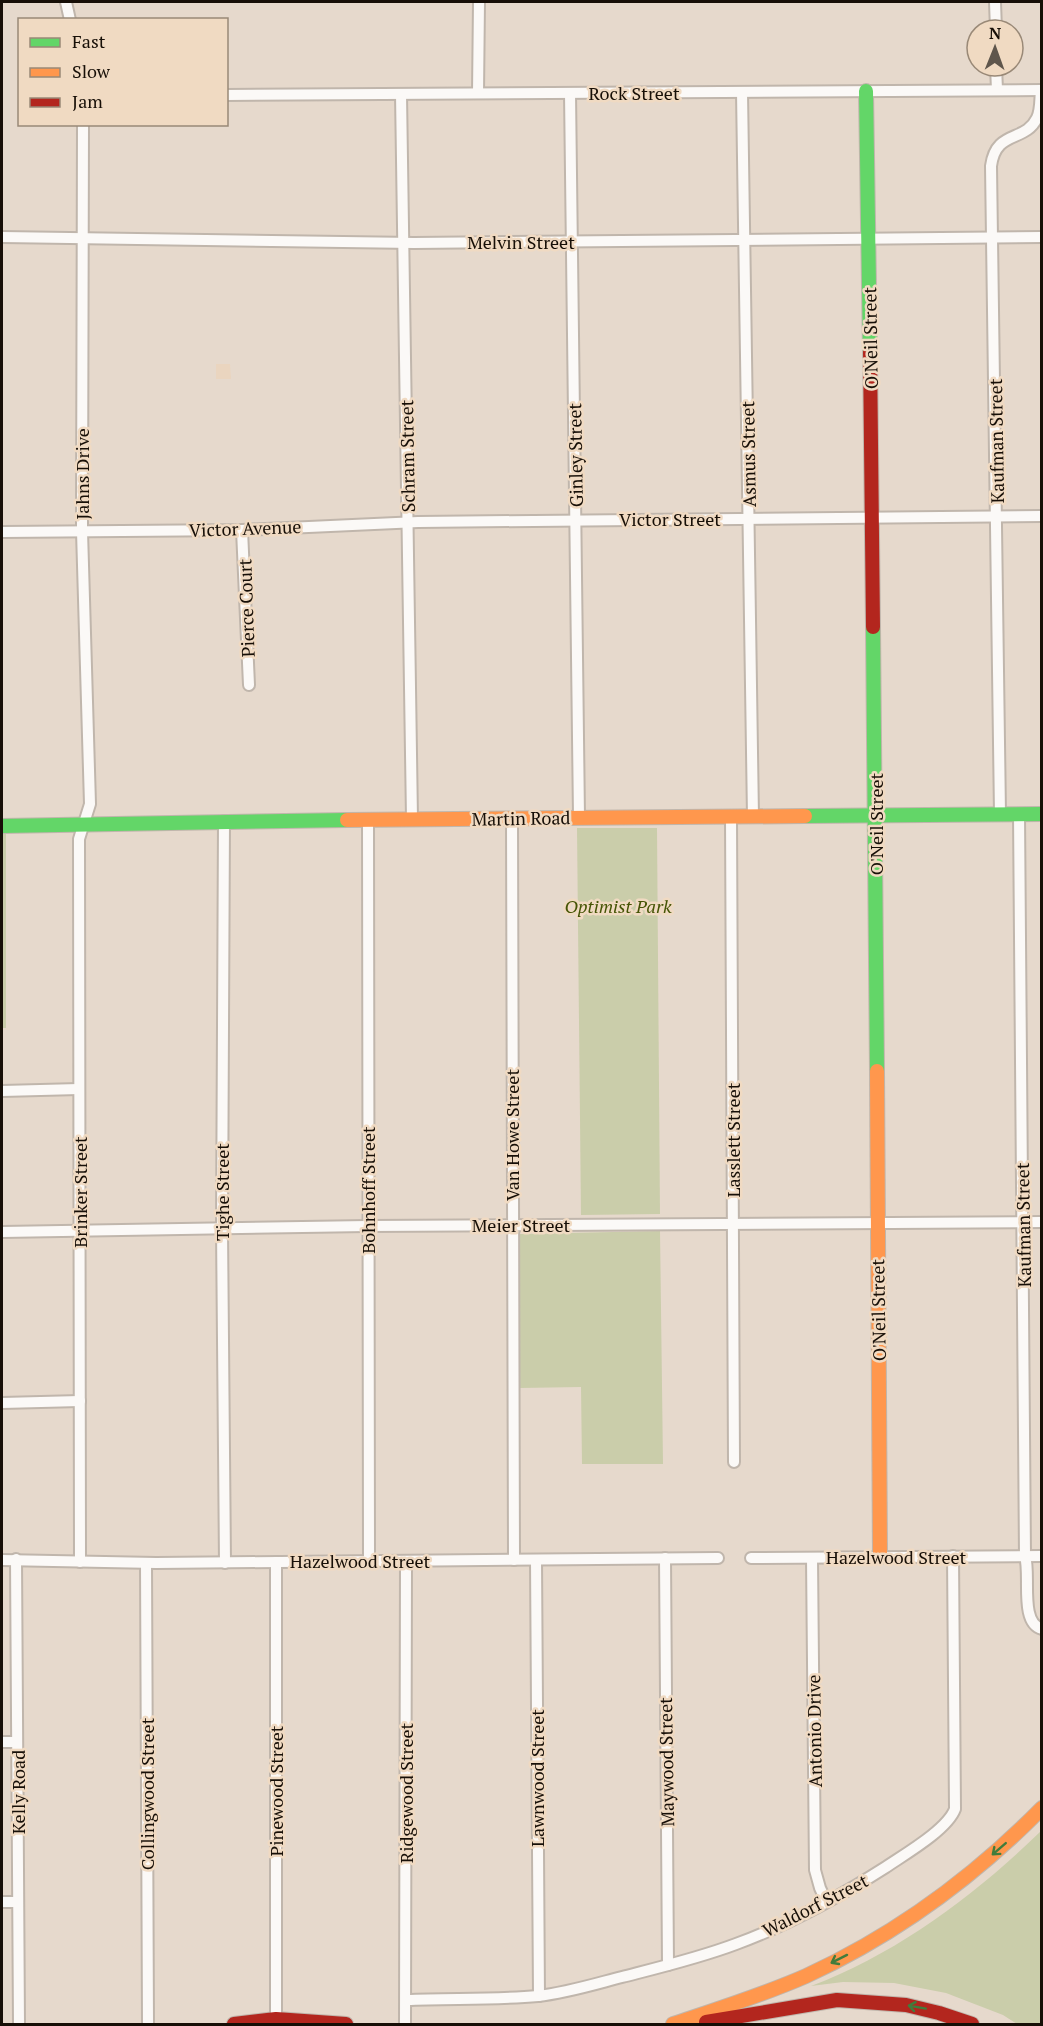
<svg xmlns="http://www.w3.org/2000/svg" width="1043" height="2026" font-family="'PT Serif',serif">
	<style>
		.built { fill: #ead5bf }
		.green { fill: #cacdaa }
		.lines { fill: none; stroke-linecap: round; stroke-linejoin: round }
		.street-casing { stroke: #c0b6ac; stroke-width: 14 }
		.fast-casing { stroke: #c0b6ac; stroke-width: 16 }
		.slow-casing { stroke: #c0b6ac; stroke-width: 16 }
		.jam-casing { stroke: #c0b6ac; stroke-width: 16 }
		.street { stroke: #fbf9f7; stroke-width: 10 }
		.fast { stroke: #63d668; stroke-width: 14 }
		.slow { stroke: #ff974d; stroke-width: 14 }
		.jam { stroke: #b3261e; stroke-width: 14 }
		.oneway { stroke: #417c3c }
		.labels { text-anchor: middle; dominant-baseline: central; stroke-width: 5; stroke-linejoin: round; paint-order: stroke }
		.street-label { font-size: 18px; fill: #170f07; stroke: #f0dac2 }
		.park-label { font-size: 18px; font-style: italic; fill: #455405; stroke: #f0dac2 }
	</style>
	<rect width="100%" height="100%" fill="#e6d9cc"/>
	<!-- built -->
	<polygon class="built" points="216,364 230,364 231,379 216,379"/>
	<!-- green -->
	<g class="green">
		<polygon points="577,828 657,828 660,1214 581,1215"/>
		<rect x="2" y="833" width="4" height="195"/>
		<polygon points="660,1231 663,1464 582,1464 581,1387 520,1388 520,1234"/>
		<path d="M1041 1831V2024H1017L1003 2015 946 1993 894 1983 843 1982 811 1986C898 1953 975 1895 1041 1831Z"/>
	</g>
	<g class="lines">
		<!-- street casing -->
		<g class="street-casing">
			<g id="street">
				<polyline points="66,2 70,20"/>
				<polyline points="995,2 996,30"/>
				<polyline points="996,66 997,90"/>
				<polyline points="742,92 753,817"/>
				<polyline points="478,93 479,2"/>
				<polyline points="570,93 579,817"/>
				<polyline points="401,94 412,819"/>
				<polyline points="226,95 1042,90"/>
				<polyline points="2,237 414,243 1042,237"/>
				<polyline points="242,530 249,685"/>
				<polyline points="2,532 242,530 418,522 1042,516"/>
				<path d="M1000 814 991 166C996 129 1025 143 1037 118 1041 110 1040 99 1041 90"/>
				<path d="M1019 814 1025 1556C1031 1575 1019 1623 1042 1629"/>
				<polyline points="731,817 734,1462"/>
				<polyline points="512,818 514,1560"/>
				<polyline points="368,819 369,1561"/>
				<polyline points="224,821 222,1229 225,1563"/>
				<polyline points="2,1091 79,1089"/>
				<polyline points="2,1232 367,1226 1042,1222"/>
				<polyline points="2,1403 80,1401"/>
				<polyline points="665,1558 668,1965"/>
				<polyline points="751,1558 1042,1556"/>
				<polyline points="812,1558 815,1870 820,1888 826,1901"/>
				<polyline points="16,1559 19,2024"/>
				<polyline points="2,1560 156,1563 718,1558"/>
				<polyline points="536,1560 539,1996"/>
				<polyline points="80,1562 79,839 90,804 82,531 83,124"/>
				<polyline points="276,1562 276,2019"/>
				<polyline points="146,1563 148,2024"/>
				<polyline points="2,1742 17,1742"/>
				<polyline points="2,1902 18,1902"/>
				<path d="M406 2000C449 1998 494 2000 538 1996 566 1993 595 1984 622 1977 661 1967 699 1958 736 1944 788 1925 839 1897 886 1867 905 1854 947 1830 955 1809L953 1556"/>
				<polyline points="405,2024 406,1561"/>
			</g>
		</g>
		<!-- fast casing -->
		<g class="fast-casing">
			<g id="fast">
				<polyline points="866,91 870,352"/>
				<polyline points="873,627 877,1071"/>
				<polyline points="805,816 1042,814"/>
				<polyline points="2,826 347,820"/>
			</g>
		</g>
		<!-- slow casing -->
		<g class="slow-casing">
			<g id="slow">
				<polyline points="347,820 805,816"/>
				<polyline points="877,1071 880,1557"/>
				<path d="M673 2024C718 2009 763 1995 806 1976 895 1935 973 1878 1042 1808"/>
			</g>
		</g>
		<!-- jam casing -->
		<g class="jam-casing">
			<g id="jam">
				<polyline points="870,352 873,627"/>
				<polyline points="706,2022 837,2000 906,2005 939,2013 972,2024"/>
				<polyline points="234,2024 276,2019 346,2024"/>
			</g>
		</g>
		<!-- street -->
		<use href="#street" class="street"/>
		<!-- fast -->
		<use href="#fast" class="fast"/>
		<!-- slow -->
		<use href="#slow" class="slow"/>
		<!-- jam -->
		<use href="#jam" class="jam"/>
	</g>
	<!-- one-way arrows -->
	<defs><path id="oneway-shaft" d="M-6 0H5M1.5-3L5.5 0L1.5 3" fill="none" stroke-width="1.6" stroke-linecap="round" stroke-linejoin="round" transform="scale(1.5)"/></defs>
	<g class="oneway">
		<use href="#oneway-shaft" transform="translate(999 1849) rotate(139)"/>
		<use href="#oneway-shaft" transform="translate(839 1959) rotate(153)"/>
		<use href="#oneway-shaft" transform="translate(917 2007) rotate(-170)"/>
	</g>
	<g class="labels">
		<!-- street labels -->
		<g class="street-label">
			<text x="634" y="93">Rock Street</text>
			<text x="521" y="242">Melvin Street</text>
			<text transform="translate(870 338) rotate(-91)">O'Neil Street</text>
			<text transform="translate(996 441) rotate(-91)">Kaufman Street</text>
			<text transform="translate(748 454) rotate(-91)">Asmus Street</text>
			<text transform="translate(575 455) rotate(-91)">Ginley Street</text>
			<text transform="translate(407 456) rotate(-91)">Schram Street</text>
			<text transform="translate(82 474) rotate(-90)">Jahns Drive</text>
			<text x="670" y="519">Victor Street</text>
			<text transform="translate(245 528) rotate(-2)">Victor Avenue</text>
			<text transform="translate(246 608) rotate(-92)">Pierce Court</text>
			<text transform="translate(521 818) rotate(-1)">Martin Road</text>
			<text transform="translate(876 824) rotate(-90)">O'Neil Street</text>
			<text transform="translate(512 1135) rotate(-90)">Van Howe Street</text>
			<text transform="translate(733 1140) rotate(-90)">Lasslett Street</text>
			<text transform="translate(368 1190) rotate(-90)">Bohnhoff Street</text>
			<text transform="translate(80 1192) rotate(-90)">Brinker Street</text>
			<text transform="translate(222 1192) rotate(-90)">Tighe Street</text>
			<text x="521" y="1225">Meier Street</text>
			<text transform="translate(1023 1225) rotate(-91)">Kaufman Street</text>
			<text transform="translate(878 1310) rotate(-91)">O'Neil Street</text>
			<text x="896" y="1557">Hazelwood Street</text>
			<text x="360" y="1561">Hazelwood Street</text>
			<text transform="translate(814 1731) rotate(-91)">Antonio Drive</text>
			<text transform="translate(666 1762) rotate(-91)">Maywood Street</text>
			<text transform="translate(537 1778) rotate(-90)">Lawnwood Street</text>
			<text transform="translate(276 1791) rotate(-90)">Pinewood Street</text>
			<text transform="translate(18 1792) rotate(-90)">Kelly Road</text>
			<text transform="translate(406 1793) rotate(-90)">Ridgewood Street</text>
			<text transform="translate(147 1794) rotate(-90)">Collingwood Street</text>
			<text transform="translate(815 1905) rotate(-27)">Waldorf Street</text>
		</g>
		<!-- park labels -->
		<g class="park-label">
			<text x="618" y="906">Optimist Park</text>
		</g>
	</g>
	<!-- border -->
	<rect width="1043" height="2026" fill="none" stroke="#170f07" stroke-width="6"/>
	<!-- legend -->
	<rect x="18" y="18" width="210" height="108" fill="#f0dac2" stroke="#998977" stroke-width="1.5"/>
	<rect x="30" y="38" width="30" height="9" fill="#63d668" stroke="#998977" stroke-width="1.5"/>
	<text x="72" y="48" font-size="18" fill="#170f07">Fast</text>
	<rect x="30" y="68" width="30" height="9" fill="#ff974d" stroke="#998977" stroke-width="1.5"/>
	<text x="72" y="78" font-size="18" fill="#170f07">Slow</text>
	<rect x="30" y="98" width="30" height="9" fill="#b3261e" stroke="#998977" stroke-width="1.5"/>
	<text x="72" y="108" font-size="18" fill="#170f07">Jam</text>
	<!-- north arrow -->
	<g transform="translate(995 48) rotate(1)"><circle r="28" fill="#f0dac2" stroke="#998977" stroke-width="1.5"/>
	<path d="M0-4.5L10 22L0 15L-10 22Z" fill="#5f564c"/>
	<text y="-9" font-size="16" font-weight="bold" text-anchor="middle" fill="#170f07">N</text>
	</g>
</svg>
